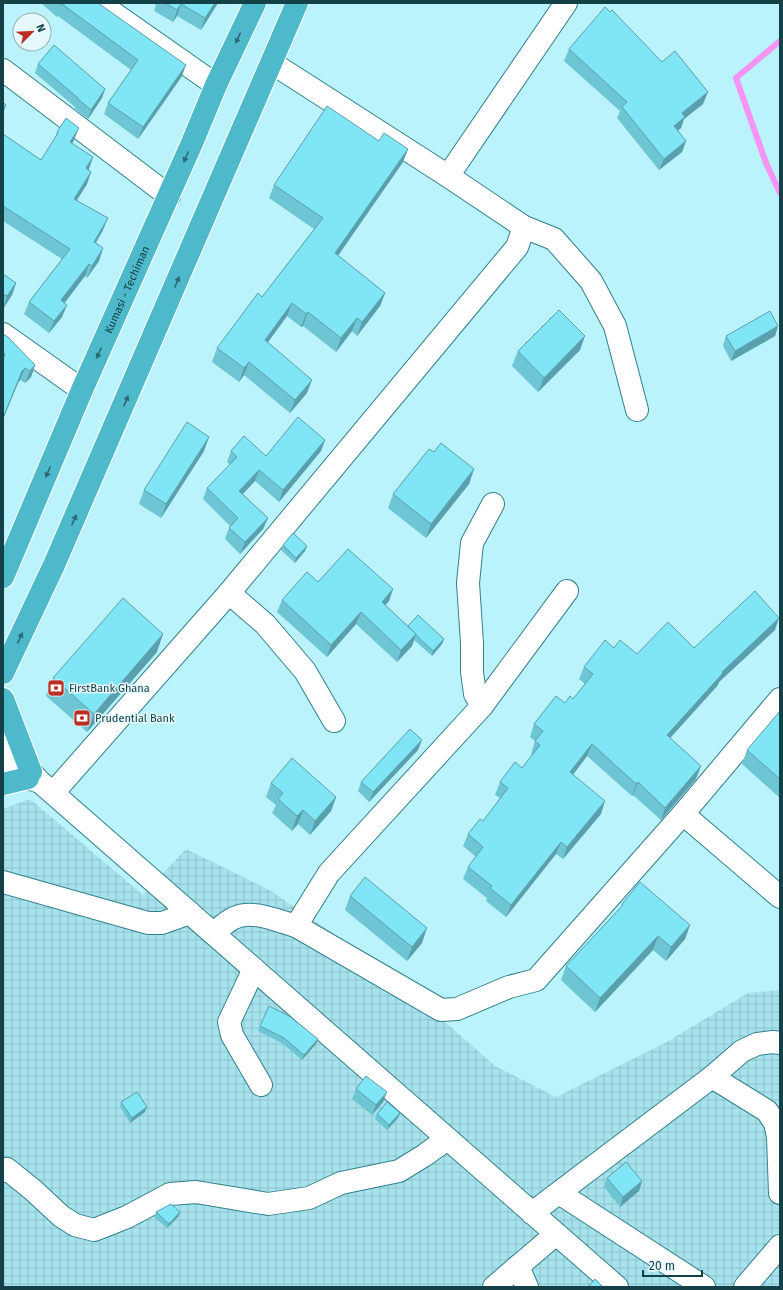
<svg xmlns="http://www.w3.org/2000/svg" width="783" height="1290" font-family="'Fira Sans',sans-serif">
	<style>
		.industrial { fill: url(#industrial-grid) }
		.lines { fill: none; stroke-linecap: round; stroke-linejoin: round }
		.stream { stroke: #f793f2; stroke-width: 6 }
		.minor-casing { stroke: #31808c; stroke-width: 24 }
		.highway-casing { stroke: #fff; stroke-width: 24 }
		.minor { stroke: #fff; stroke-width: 22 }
		.highway { stroke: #4db9ca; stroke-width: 22 }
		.wall { fill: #6ec5d3 }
		.shaded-wall { fill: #5aa0ac }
		.building { fill: #80e5f5; stroke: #5aa0ac }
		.oneway { fill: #286a75 }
		.labels { text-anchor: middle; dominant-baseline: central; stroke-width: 3; stroke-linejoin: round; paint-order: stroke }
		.street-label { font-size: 11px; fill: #144047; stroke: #e6f8fb }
		.poi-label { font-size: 11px; fill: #144047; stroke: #e6f8fb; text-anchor: start }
	</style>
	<defs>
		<pattern id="industrial-grid" width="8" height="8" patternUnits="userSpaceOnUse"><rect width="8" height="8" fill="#a6e3ed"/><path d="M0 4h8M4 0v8" fill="none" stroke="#8ec4cd"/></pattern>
	</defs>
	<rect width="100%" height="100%" fill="#baf3fc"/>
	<!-- industrial -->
	<polygon class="industrial" points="30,799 143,895 186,849 271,891 385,969 495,1066 556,1097 665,1043 748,993 780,990 780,1287 3,1287 3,809"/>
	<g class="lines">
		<!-- stream -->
		<polyline class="stream" points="780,41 736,78 766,163 780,193"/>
		<!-- minor casing -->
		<g class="minor-casing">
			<g id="minor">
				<polyline points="99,3 216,85"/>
				<polyline points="3,70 169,196"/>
				<polyline points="448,176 566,3"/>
				<polyline points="524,227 554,239 591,281 615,326 637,410"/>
				<polyline points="3,334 82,390"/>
				<polyline points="229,593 265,624 305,671 334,721"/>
				<polyline points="482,706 475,694 472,672 472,643 468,583 472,543 493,504"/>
				<polyline points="3,747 18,758 39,781 617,1287"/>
				<polyline points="3,767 11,772 37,781"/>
				<polyline points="53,793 229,593 517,247 524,227 448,176 272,63"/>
				<polyline points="683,814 780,897"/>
				<polyline points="3,882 148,923 162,923 190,913"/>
				<polyline points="296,926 441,1010 457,1009 509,987 536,980 683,814 780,699"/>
				<path d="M214 933C220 928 227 921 234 918 253 909 277 921 296 926L329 873 482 706 567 591"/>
				<polyline points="254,969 229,1022 232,1035 261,1085"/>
				<polyline points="712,1077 767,1111 775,1123 778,1137 780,1193"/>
				<polyline points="3,1171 7,1169 33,1190 61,1216 75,1225 94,1230 127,1217 170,1194 196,1192 268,1204 309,1198 341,1183 399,1171 425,1155 447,1139"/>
				<polyline points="559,1193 704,1287"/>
				<polyline points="532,1213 712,1077 742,1051 757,1044 773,1042 780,1043"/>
				<polyline points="518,1266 527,1287"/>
				<polyline points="494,1287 556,1234"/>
				<polyline points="745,1287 780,1246"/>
			</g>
		</g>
		<!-- highway casing -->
		<g class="highway-casing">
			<g id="highway">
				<path id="s1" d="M3 577 82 390 192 143 216 85 255 3"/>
				<polyline points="3,673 54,565 297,3"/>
				<polyline points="3,699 31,772"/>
				<polyline points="3,784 28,778"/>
			</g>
		</g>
		<!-- minor -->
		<use href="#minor" class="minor"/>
		<!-- highway -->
		<use href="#highway" class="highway"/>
	</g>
	<!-- wall -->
	<g class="wall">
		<polygon points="41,3 98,3 182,76 138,139 104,114 108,103 131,70 58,16 57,17"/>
		<polygon points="153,3 218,3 201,30 177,16 173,22 154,11 156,5"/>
		<polygon points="569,49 703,104 684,119 681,128 678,131 686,141 682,152 659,170 617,118 620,111 564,61"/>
		<polygon points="38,64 105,89 102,98 88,119 74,108 75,107 35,73"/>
		<polygon points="57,132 74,140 72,143 89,170 91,172 87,184 77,200 103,230 96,243 103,248 99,261 87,278 85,276 64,303 62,317 49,333 24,314 29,302 62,259 3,221 3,134 41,160 55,138"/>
		<polygon points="379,141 408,149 403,162 338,256 385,293 380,306 357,336 352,331 336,352 303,326 301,327 287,316 268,342 307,393 290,413 244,375 239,382 212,362 217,348 262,297 314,229 269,198 274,185"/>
		<polygon points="3,274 16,283 12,295 3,309"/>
		<polygon points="778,326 775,336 731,361 723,346 726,336"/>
		<polygon points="3,334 35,365 31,377 25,383 20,380 18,383 3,419"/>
		<polygon points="580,350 538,392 512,366 518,351"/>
		<polygon points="325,440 321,451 279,502 255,481 243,494 268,518 263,529 240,554 225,539 229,528 230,526 203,499 207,488 230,465 227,462 231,451 266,456"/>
		<polygon points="204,451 161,518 139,504 144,490"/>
		<polygon points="434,452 474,469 469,484 426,538 388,508 393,494"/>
		<polygon points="283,545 305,551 295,563 281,550"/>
		<polygon points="318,582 393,589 389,601 385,605 408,626 444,639 442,644 432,656 414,640 412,646 397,662 356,624 327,657 277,612 282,600"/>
		<polygon points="775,630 719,682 718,685 670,738 696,779 661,820 633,795 632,796 587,756 573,775 601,814 563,859 556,854 506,917 486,901 487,898 463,879 468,867 476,857 463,846 468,834 483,821 500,798 495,795 500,782 522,768 532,755 531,754 535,741 530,737 534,724 565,703 573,699 585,684 579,679 584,667 614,648 637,654 694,648"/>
		<polygon points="157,652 87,732 46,696 53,678"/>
		<polygon points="780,711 780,798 742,764 747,750"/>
		<polygon points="418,750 369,802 358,791 361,782"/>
		<polygon points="271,783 336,797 331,811 310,835 298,824 292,831 272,813 276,805 266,797"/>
		<polygon points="350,896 422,943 407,961 345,910"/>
		<polygon points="622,904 690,925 685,939 666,961 653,950 595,1012 561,980 566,966 620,908"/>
		<polygon points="260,1026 318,1039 316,1044 302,1060 282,1043 258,1031"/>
		<polygon points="356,1089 383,1102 372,1115 352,1099"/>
		<polygon points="121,1102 145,1112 130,1123 120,1107"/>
		<polygon points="400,1113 398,1118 387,1130 375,1119 377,1114"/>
		<polygon points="607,1178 642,1181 639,1191 620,1207 604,1187"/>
		<polygon points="156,1212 180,1212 178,1217 167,1228 154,1217"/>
	</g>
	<!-- shaded-wall -->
	<g class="shaded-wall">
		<polygon points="215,3 218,3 201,30 205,18"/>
		<polygon points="181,4 177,16 173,22 177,10"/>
		<polygon points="186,65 182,76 138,139 143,127"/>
		<polygon points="105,89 102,98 88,119 91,110"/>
		<polygon points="708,92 703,104 684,119 681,128 670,137 674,126 682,113"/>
		<polygon points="6,105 3,114 3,109"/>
		<polygon points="79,128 74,140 66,154 70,142"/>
		<polygon points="686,141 682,152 659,170 664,159"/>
		<polygon points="408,149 403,162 330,267 335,253"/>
		<polygon points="93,157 89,169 82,181 86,168"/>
		<polygon points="91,172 87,184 70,211 74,199"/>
		<polygon points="108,218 103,230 89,254 94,242"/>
		<polygon points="103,248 99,261 87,278 92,266"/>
		<polygon points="89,264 85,276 57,313 61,300"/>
		<polygon points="16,283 12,295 3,309 7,296"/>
		<polygon points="385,293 380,306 357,336 362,322"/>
		<polygon points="292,303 287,316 260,353 265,340"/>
		<polygon points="67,305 62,317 49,333 54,321"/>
		<polygon points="308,312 303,326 301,327 306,314"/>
		<polygon points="357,318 352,331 336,352 341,338"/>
		<polygon points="778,326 775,336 731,361 735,351"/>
		<polygon points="585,336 580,350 538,392 544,378"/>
		<polygon points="249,362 244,375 239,382 244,368"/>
		<polygon points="35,365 31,377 25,383 30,371"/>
		<polygon points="25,368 20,380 18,383 3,419 3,418 22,371"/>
		<polygon points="312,380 307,393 290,413 295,400"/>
		<polygon points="209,437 204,451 161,518 166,504"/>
		<polygon points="325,440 321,451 279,502 283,490"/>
		<polygon points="474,469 469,484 426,538 431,524"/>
		<polygon points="259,470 255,481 235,502 239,491"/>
		<polygon points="268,518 263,529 240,554 245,542"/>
		<polygon points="307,546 305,551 295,563 296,558"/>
		<polygon points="393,589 389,601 378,614 382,602"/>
		<polygon points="361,612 356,624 327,657 331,645"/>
		<polygon points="779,618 775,630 719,682 718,685 662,747 667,735 722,672"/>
		<polygon points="163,634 157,652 87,732 94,714"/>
		<polygon points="416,634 412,646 397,662 401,650"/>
		<polygon points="444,639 442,644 432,656 433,651"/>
		<polygon points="422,740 418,750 369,802 373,792"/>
		<polygon points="592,744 587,756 565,785 570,772"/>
		<polygon points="701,766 696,779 661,820 665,808"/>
		<polygon points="638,782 633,795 632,796 636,784"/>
		<polygon points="336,797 331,811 310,835 315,821"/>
		<polygon points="605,801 601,814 563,859 567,847"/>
		<polygon points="303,810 298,824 292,831 297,816"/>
		<polygon points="561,842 556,854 506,917 511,905"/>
		<polygon points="690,925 685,939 666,961 671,947"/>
		<polygon points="427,928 422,943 407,961 412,947"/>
		<polygon points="658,936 653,950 595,1012 600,998"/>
		<polygon points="318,1039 316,1044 302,1060 304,1055"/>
		<polygon points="387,1092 383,1102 372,1115 376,1105"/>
		<polygon points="147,1107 145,1112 130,1123 132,1118"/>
		<polygon points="400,1113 398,1118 387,1130 389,1125"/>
		<polygon points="642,1181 639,1191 620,1207 623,1197"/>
		<polygon points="180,1212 178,1217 167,1228 169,1224"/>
	</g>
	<!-- building -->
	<g class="building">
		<polygon points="59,3 98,3 186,65 143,127 108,103 138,60 62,4 62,5"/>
		<polygon points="165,3 215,3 205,18 181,4 177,10"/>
		<polygon points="605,7 610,12 612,10 662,62 675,51 708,92 682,113 685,117 674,126 686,141 664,159 622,107 627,102 569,49"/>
		<polygon points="54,45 105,89 91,110 78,99 78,98 38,64"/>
		<polygon points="3,102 6,105 3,109"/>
		<polygon points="327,106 379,141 384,133 408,149 335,253 385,293 362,322 357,318 341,338 308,312 306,314 292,303 265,340 312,380 295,400 249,362 244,368 217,348 258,293 262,297 323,218 274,185"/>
		<polygon points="66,118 79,128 70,142 93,157 86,168 91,172 74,199 108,218 94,242 103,248 92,266 89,264 61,300 67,305 54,321 29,302 70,249 3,206 3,134 41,160 58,133 57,132"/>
		<polygon points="3,274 16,283 7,296 3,294"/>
		<polygon points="559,310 585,336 544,378 518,351"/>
		<polygon points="770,311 778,326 735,351 726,336"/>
		<polygon points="3,334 8,337 35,365 30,371 25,368 22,371 3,418 3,360 5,354 3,352"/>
		<polygon points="298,417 325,440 283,490 259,470 239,491 268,518 245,542 229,528 238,518 207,488 237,457 231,451 244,436 266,456"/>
		<polygon points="187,422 209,437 166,504 144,490"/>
		<polygon points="441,443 474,469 431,524 393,494 429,449 434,452"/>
		<polygon points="293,533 307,546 296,558 283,545"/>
		<polygon points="348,549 393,589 382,602 416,634 401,650 361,612 331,645 282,600 307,572 318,582"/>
		<polygon points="755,591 779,618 722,672 723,673 667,735 701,766 665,808 638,782 636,784 592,744 570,772 605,801 567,847 561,842 511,905 490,888 492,886 468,867 483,847 468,834 480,819 483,821 508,788 500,782 515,762 522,768 540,745 535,741 543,731 534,724 556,696 565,703 570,696 573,699 593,674 584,667 605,640 614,648 620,640 637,654 668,622 694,648"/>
		<polygon points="123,598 163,634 94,714 53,678"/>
		<polygon points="418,615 444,639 433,651 416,635 416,634 408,626"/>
		<polygon points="780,711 780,779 747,750"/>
		<polygon points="410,729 422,740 373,792 361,782"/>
		<polygon points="292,758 336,797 315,821 303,810 297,816 278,799 283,793 271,783"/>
		<polygon points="365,877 427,928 412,947 350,896"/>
		<polygon points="640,882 690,925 671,947 658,936 600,998 566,966 623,905 622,904"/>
		<polygon points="269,1006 289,1016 318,1039 304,1055 284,1038 260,1026"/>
		<polygon points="366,1076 387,1092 376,1105 356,1089"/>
		<polygon points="137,1092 147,1107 132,1118 121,1102"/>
		<polygon points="387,1102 400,1113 389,1125 377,1114"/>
		<polygon points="626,1162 642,1181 623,1197 607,1178"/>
		<polygon points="171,1204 180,1212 169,1224 156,1212"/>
		<polygon points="595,1279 603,1287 588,1287"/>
	</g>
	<!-- one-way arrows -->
	<defs><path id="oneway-solid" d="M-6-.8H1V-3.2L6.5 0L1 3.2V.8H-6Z"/></defs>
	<g class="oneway">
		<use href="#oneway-solid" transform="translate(238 38) rotate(115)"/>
		<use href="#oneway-solid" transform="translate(186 157) rotate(114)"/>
		<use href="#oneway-solid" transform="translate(177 282) rotate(-67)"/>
		<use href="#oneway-solid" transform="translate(99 353) rotate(114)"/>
		<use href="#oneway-solid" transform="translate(126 401) rotate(-67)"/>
		<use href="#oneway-solid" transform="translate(48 472) rotate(113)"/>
		<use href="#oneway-solid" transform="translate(74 520) rotate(-67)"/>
		<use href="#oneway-solid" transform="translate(20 638) rotate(-65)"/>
	</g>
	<!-- icons -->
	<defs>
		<g id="bank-square" transform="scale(0.9)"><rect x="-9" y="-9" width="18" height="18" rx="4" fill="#bb2e23" stroke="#e6f8fb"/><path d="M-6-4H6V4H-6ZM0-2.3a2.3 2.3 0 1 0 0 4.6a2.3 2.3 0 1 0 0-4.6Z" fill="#fff"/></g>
	</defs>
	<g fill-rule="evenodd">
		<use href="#bank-square" x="56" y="688"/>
		<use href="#bank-square" x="82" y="718"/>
	</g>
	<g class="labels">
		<!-- street labels -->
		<g class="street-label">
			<text stroke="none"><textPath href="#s1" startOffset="313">Kumasi - Techiman</textPath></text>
		</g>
		<!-- poi labels -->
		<g class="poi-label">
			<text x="69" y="688">FirstBank Ghana</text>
			<text x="95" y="718">Prudential Bank</text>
		</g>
	</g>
	<!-- border -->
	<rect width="783" height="1290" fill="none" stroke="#144047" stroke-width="8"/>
	<!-- north arrow -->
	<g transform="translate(32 32) rotate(66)"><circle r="19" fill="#e6f8fb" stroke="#92aeb3"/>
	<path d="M0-3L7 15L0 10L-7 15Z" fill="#bb2e23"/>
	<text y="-6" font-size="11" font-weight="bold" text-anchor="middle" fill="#144047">N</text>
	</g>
	<!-- scale -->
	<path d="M643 1270v6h59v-6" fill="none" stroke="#144047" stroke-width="2"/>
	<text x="649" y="1270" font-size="12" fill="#144047" stroke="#e6f8fb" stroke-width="3" paint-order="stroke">20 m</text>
</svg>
